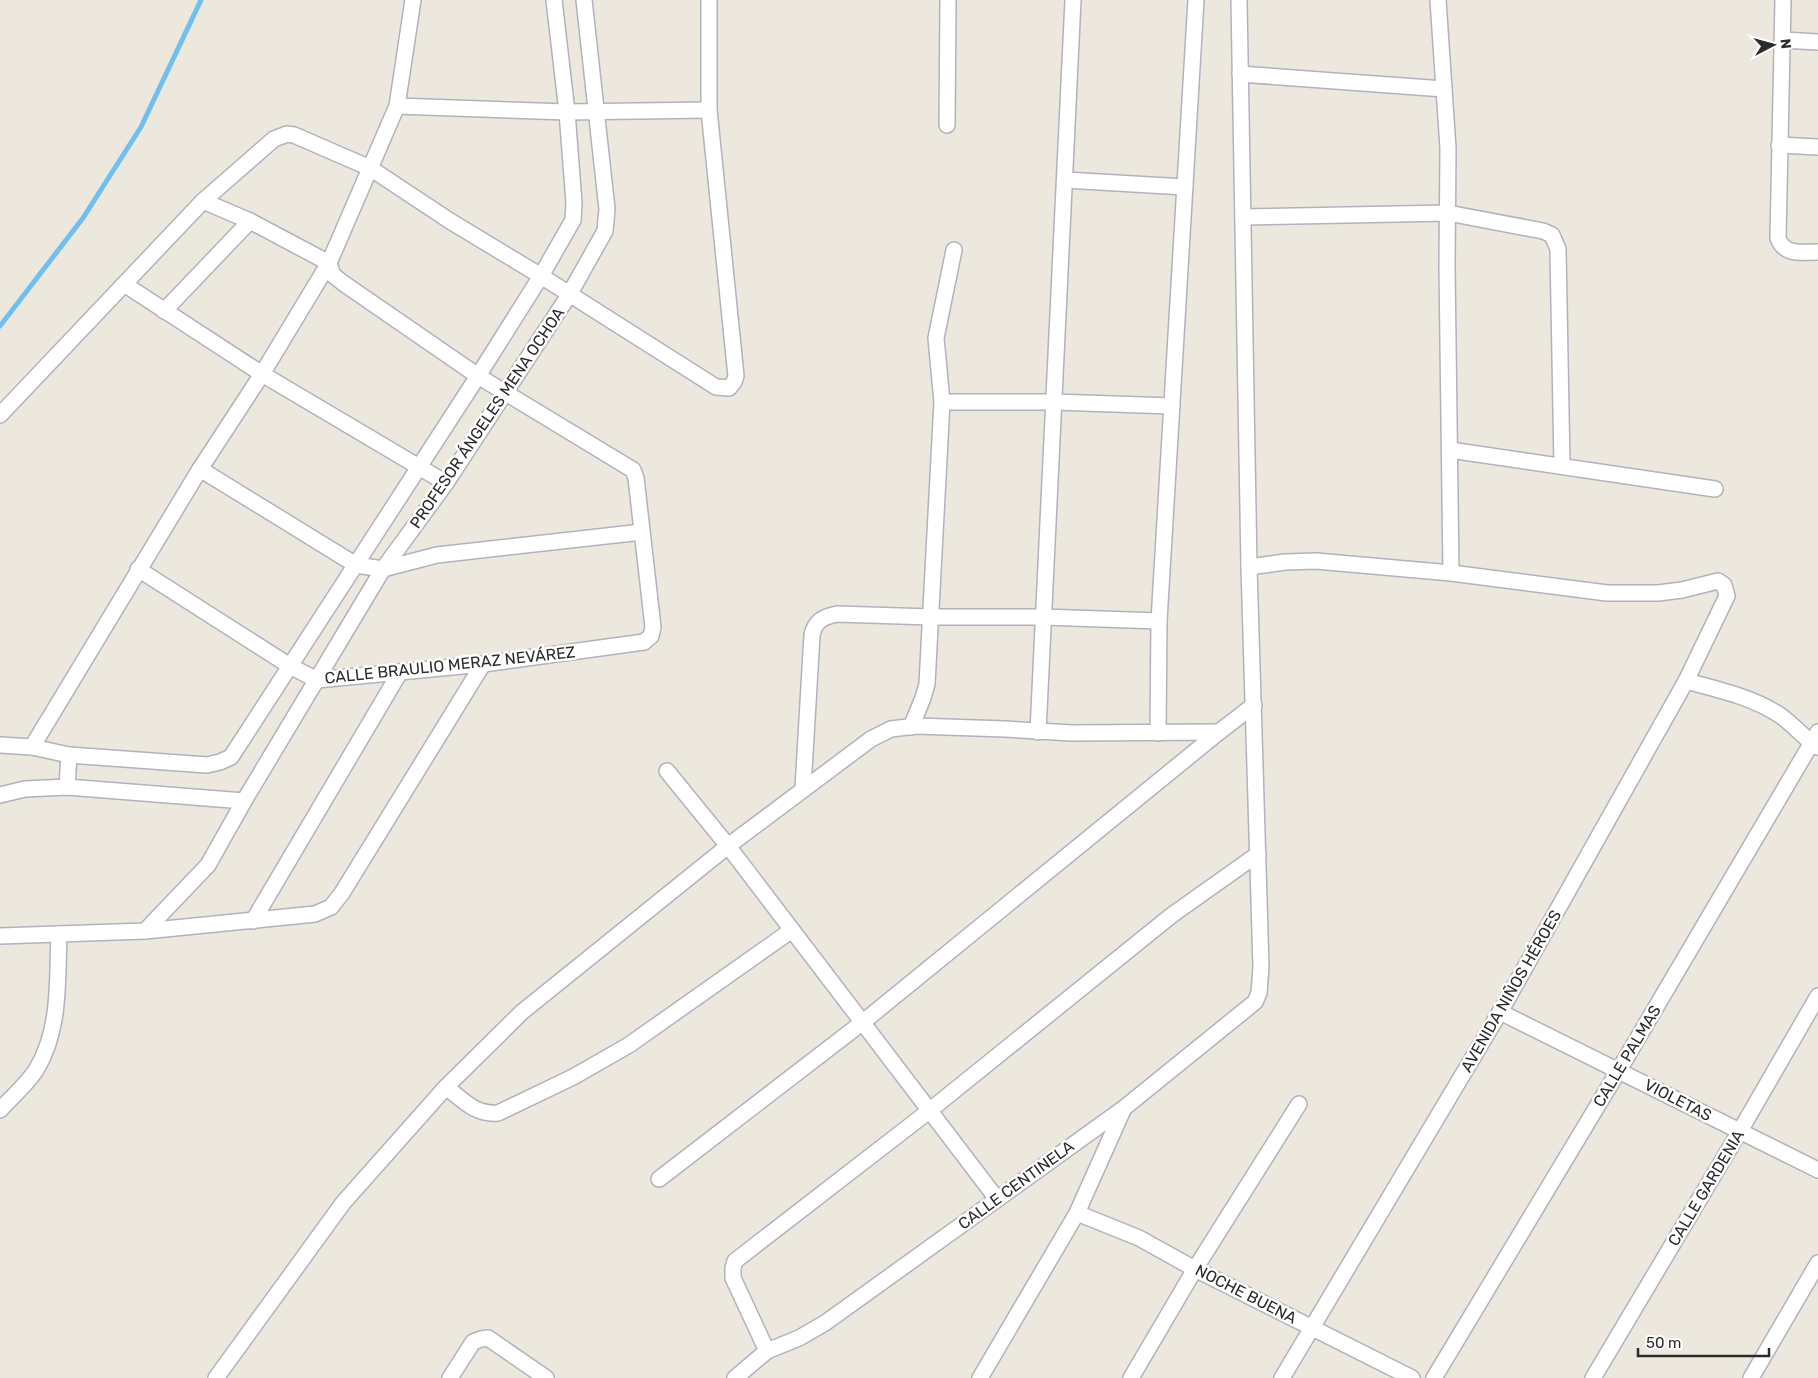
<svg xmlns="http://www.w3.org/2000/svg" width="1818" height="1378" font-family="Rubik,sans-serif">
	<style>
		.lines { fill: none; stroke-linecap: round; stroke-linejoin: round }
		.stream { stroke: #70bfee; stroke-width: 5 }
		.street-casing { stroke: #b1b2be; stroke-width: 18 }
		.street { stroke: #fff; stroke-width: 15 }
		.labels { text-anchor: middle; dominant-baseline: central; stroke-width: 5; stroke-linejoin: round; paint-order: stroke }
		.street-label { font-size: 16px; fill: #2b2b2b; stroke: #fff }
	</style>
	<rect width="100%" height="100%" fill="#ede8dd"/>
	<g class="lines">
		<!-- stream -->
		<polyline class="stream" points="0,326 83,218 141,127 201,0"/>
		<!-- street casing -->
		<g class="street-casing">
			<g id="street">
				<polyline points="1438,0 1448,148 1447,266 1451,573"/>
				<path d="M1783 0 1778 238C1784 256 1802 252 1818 252"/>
				<polyline points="1783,40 1818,42"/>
				<polyline points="1240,74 1444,89"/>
				<polyline points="397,106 567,112 709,110"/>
				<polyline points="947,125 948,0"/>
				<polyline points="1779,145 1818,147"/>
				<polyline points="1065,180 1185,187"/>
				<polyline points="1243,217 1448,213 1543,231 1552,235 1558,249 1562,466"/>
				<polyline points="124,284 262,374 446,483"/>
				<polyline points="164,311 250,221"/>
				<polyline points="942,402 1054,402 1172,406"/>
				<polyline points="0,415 203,201 274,139 287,134 294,135 370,168 450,221 541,276 716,387 729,388 734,382 736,376 709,110 709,0"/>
				<polyline points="1450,450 1715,489"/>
				<polyline points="200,469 356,565 383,569 437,555 642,532"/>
				<polyline points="1249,567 1285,562 1316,561 1451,573 1607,593 1658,593 1682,590 1718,581 1724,585 1727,596 1686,681 1500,1012 1282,1378"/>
				<polyline points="138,569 290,666 317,680 483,664 644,642 651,636 653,627 636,478 633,470 478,376 343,283 333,275 329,263 250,221 203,201"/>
				<path d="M1686 681C1719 690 1753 697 1781 716 1792 724 1802 735 1813 744L1818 747"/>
				<polyline points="911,727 923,698 927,684 942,402 936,338 954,250"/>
				<polyline points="1038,732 1073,0"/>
				<polyline points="1158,733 1159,621 1196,0"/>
				<polyline points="0,745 32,747 69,755 207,765 220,762 231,757 478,376 541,276 573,220 574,203 567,112 554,0"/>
				<polyline points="32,747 200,469 262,374 329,263 397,106 413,0"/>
				<polyline points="667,771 728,846 997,1199"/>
				<polyline points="67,787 69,755"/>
				<path d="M803 788 812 635C815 621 823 617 837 614L931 617H1043L1159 621"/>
				<polyline points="0,795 25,789 67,787 244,801"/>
				<polyline points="253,921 400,672"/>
				<polyline points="145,931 208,865 244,801 383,569 446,483 569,295 605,231 607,209 584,0"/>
				<polyline points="0,936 145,931 315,914 331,907 342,893 483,664"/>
				<polyline points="1500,1012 1818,1170"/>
				<path d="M446 1087C463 1100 475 1115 498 1113L573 1077 629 1045 792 930"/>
				<path d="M0 1110C12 1097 27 1084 36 1070 61 1030 57 979 59 934"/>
				<polyline points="659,1179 863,1022 1219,732 1254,705"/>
				<polyline points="1077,1213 1139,1238 1195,1269 1412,1378"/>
				<polyline points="767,1351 733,1278 733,1268 735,1261 929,1111 1172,915 1258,854"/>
				<polyline points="216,1378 343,1203 446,1087 522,1012 728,846 871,739 891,729 916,726 1005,729 1072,733 1219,732"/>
				<polyline points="450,1378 473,1342 481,1339 488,1338 546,1378"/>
				<polyline points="735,1378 767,1351 799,1338 825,1323 1124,1108 1255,1002 1259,993 1261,967 1249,567 1239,0"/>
				<polyline points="980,1378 1077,1213 1123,1110"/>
				<polyline points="1131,1378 1195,1269 1299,1104"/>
				<polyline points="1434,1378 1619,1070 1818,732"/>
				<polyline points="1593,1378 1740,1131 1818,996"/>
				<polyline points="1751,1378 1818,1263"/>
			</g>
		</g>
		<!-- street -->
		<use href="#street" class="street"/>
	</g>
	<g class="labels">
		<!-- street labels -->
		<g class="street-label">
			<text transform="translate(487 418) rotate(-56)">PROFESOR ÁNGELES MENA OCHOA</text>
			<text transform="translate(450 665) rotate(-6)">CALLE BRAULIO MERAZ NEVÁREZ</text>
			<text transform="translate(1511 991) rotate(-60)">AVENIDA NIÑOS HÉROES</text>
			<text transform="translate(1627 1056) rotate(-59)">CALLE PALMAS</text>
			<text transform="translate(1678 1100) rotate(27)">VIOLETAS</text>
			<text transform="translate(1016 1185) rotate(-36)">CALLE CENTINELA</text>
			<text transform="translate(1706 1188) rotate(-59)">CALLE GARDENIA</text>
			<text transform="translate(1246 1294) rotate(27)">NOCHE BUENA</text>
		</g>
	</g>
	<!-- north arrow -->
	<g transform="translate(1773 45) rotate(84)" stroke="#ffffff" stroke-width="4" paint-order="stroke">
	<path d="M0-4L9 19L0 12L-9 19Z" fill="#2b2b2b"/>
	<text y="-8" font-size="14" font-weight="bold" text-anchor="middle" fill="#2b2b2b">N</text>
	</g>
	<!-- scale -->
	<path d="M1638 1348v8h131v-8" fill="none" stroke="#2b2b2b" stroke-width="2.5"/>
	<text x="1646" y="1348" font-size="15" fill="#2b2b2b" stroke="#ffffff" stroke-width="4" paint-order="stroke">50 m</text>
</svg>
